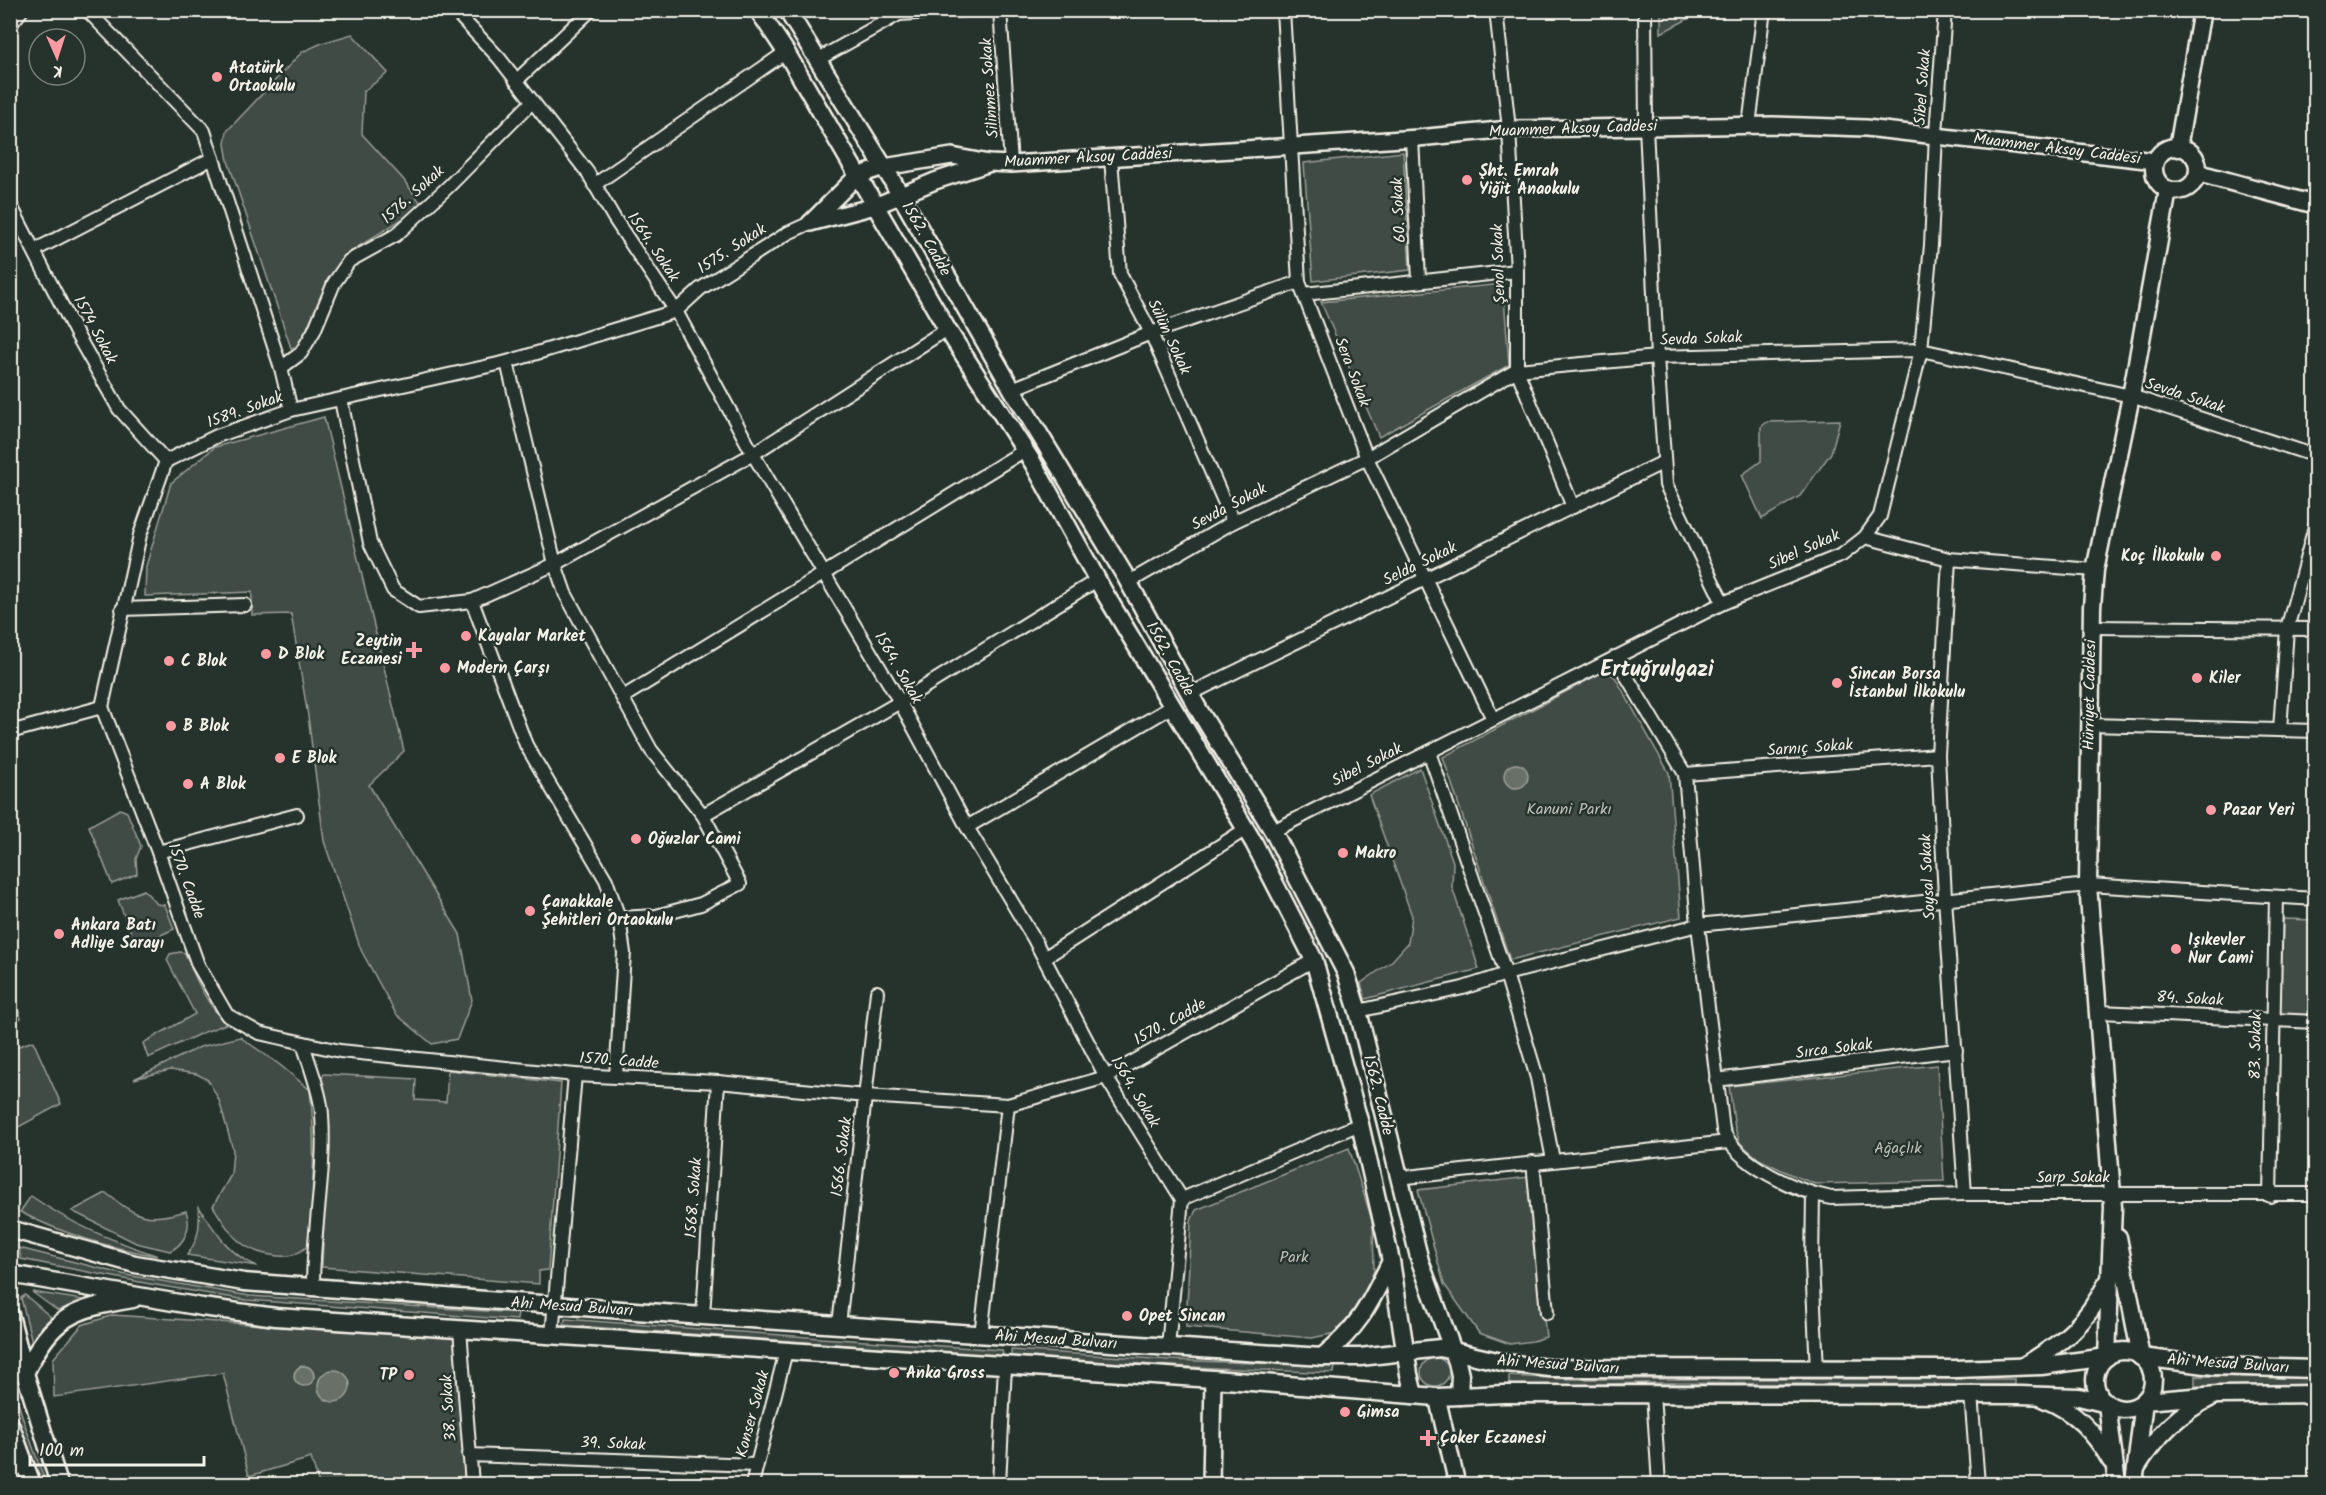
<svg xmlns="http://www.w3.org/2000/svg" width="2326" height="1495" font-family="Kalam,sans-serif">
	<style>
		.green { fill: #414b45; stroke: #9a9e96; stroke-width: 1.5 }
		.water { fill: #676f68; stroke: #9fa39b; stroke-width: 1.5 }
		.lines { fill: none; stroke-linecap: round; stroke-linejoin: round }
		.minor-casing { stroke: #f4f1e8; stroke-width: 16 }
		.tertiary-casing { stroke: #f4f1e8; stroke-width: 20 }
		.secondary-casing { stroke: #f4f1e8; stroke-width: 21 }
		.minor { stroke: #26332d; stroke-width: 12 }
		.tertiary { stroke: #26332d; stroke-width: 15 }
		.secondary { stroke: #26332d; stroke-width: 16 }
		.poi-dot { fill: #ff9aa2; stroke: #26332d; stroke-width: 2 }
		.labels { text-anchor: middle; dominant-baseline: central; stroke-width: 5; stroke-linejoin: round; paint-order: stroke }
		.poi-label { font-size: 16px; font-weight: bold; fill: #f4f1e8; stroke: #26332d; text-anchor: start }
		.street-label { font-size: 16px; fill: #f4f1e8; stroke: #26332d }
		.park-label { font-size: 16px; fill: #bebfb7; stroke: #26332d }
		.district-label { font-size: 22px; font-weight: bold; fill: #f4f1e8; stroke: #26332d }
	</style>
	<rect width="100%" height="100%" fill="#26332d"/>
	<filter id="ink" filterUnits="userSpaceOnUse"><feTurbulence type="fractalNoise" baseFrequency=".0167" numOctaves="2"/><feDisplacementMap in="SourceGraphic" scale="12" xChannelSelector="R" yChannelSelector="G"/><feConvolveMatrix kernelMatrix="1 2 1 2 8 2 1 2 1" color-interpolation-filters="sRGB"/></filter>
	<g filter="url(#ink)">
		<!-- green -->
		<g class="green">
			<polygon points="1661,10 1703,10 1703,11 1661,33"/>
			<polygon points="352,34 388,73 364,91 362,134 403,179 423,206 348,253 329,279 299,346 291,348 228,161 225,144 227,131 302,52 322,43"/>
			<polygon points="1403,152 1410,270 1313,281 1304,163"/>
			<polygon points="1503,284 1509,365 1379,437 1321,302"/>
			<polygon points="324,417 404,751 369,785 460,934 472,1000 457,1039 432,1044 396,1014 361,950 324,841 308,716 291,614 252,615 252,592 145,596 146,566 171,483 215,447"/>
			<polygon points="1840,420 1831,453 1800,496 1762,519 1742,475 1761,461 1761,427 1767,422"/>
			<polygon points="1605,671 1615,677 1669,773 1681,917 1510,960 1443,757"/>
			<polygon points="1420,768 1453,862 1452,887 1479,969 1365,999 1361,983 1391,962 1408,943 1412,916 1369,795"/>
			<polygon points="120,809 127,812 141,846 136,859 137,874 112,884 89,826"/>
			<polygon points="144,890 157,904 165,905 174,929 136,946 118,900"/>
			<polygon points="2283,919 2315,920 2315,1018 2279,1016"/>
			<path d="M180 952 185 953C196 980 206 1003 226 1024L202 1033 148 1058 143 1043 195 1014 167 960 170 954Z"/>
			<polygon points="11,988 21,1018 11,1025 10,1025"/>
			<path d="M240 1037 280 1065 310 1090C316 1142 313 1193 309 1245 296 1256 288 1258 271 1255 239 1250 229 1232 213 1206L231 1175 233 1150 219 1100 208 1080 197 1074 170 1070 134 1079 200 1047Z"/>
			<polygon points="33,1041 61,1104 11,1131 11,1049"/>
			<polygon points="1937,1065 1944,1181 1815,1184 1790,1174 1759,1159 1740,1143 1735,1128 1729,1086"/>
			<polygon points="448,1070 561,1083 548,1270 539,1271 539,1284 322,1267 328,1120 319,1083 324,1074 416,1079 415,1100 446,1102"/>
			<polygon points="1349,1148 1373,1223 1374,1271 1358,1309 1340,1332 1312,1338 1186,1327 1191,1221 1196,1210"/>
			<polygon points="1529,1177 1546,1337 1533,1341 1510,1344 1479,1333 1444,1284 1418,1190"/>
			<path d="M106 1193C138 1218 146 1222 186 1211 192 1227 185 1244 170 1251L136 1243 72 1211Z"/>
			<path d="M31 1196C74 1226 109 1239 158 1256 109 1248 65 1235 20 1212Z"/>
			<path d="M199 1207C215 1231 229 1255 257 1266L187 1255C199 1240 200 1225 199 1207Z"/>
			<polygon points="19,1248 126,1275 250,1296 518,1313 517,1320 246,1300 150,1284 21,1259"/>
			<polygon points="32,1292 84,1300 58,1311"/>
			<polygon points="25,1295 52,1318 43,1325 32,1342 21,1298"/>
			<polygon points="113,1315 454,1338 465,1484 319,1484 311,1458 249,1476 223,1373 54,1397 53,1359 82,1325"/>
			<polygon points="565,1319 821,1338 1002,1350 1003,1354 1001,1356 564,1325"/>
			<polygon points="1011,1350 1172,1360 1335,1366 1334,1373 1171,1366 1011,1356"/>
			<circle cx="1435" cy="1372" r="14"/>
			<polygon points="10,1376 24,1422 46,1484 39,1484 11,1403"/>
			<polygon points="1509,1376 1568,1379 2015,1379 2015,1385 1646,1383 1509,1386"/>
			<polygon points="2195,1376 2315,1378 2315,1386 2195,1386"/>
		</g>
		<!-- water -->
		<g class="water">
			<circle cx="1516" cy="776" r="12"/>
			<circle cx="304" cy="1376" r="10"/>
			<circle cx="334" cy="1386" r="16"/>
		</g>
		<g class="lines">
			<!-- minor casing -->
			<g class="minor-casing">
				<g id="minor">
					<polyline points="87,10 204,131 281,368 291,410"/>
					<polyline points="454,10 499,58 588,173 614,218 676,311 753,454 900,702 967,827 1034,939 1106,1077 1182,1199 1360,1124"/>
					<polyline points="1000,10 1011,164"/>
					<polyline points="1283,10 1299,282 1367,458 1493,719"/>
					<polyline points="1496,10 1509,129 1517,271 1517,370 1573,507"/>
					<polyline points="1645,10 1646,126 1657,357 1666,485 1723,603"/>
					<polyline points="10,25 22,10"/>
					<polyline points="817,60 899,14 967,10"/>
					<polyline points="516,81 591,10"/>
					<polyline points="1749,125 1764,10"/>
					<polyline points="1412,138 1419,280"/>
					<polyline points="1111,158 1120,274 1151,333 1233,522"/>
					<polyline points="594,185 786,52"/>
					<polyline points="10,204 77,335 119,409 166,461"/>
					<polyline points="35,250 213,158"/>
					<polyline points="1304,294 1517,271"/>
					<polyline points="507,362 555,564 565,593 651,750 703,815 740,884 701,904 656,916 619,918"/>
					<polyline points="281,368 301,353 314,331 334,283 349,261 396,235 449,186 532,102"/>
					<polyline points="1012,389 1151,333 1299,282"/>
					<polyline points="341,400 370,543 393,590 419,607 472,601 555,564 753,454 947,329"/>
					<polyline points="1865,537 1949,559 2095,570"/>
					<polyline points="1949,559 1938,755 1945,898 1965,1194"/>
					<polyline points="1129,582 1233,522 1367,458 1517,370 1657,357 1921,350 2131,396 2316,456"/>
					<polyline points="472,601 526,745 606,880 619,918 624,953 616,1077"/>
					<polyline points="122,609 245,605"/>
					<polyline points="2091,627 2316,629"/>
					<path d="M1615 657 1685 774 1698 925 1723 1130C1737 1165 1796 1191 1831 1198L1965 1194H2316"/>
					<polyline points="1190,694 1664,462"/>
					<polyline points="623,697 1025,450"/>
					<polyline points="102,707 158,852 198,965 227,1015 259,1033 340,1051 575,1075 718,1082 866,1096 1008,1105 1106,1077 1314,960"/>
					<polyline points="102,707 140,535 166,461 217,436 291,410 507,362 676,311 700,289 788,233 810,223"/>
					<polyline points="2090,725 2316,731"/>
					<polyline points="2280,730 2287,629 2316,523"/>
					<polyline points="10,732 102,707"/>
					<polyline points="1429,752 1506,974 1537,1078 1553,1160"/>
					<polyline points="1685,774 1938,755"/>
					<polyline points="703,815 900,702 1097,580"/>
					<polyline points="967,827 1173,706"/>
					<polyline points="1273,831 1723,603 1842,555 1865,537 1880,516 1921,350 1931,245 1936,134 1945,10"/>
					<polyline points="158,852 297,815"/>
					<polyline points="1044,958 1246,829"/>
					<polyline points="1358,1011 1463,988 1506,974 1698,925 2088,885 2316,899"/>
					<polyline points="2100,1012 2316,1022"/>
					<path d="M303 1043C309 1065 321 1093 322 1115 326 1172 313 1229 313 1286"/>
					<polyline points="1716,1080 1956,1050"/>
					<polyline points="1533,1162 1547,1313"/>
					<polyline points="1398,1178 1728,1142"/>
					<polyline points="1813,1194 1812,1264 1817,1370"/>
					<polyline points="2270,1196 2276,898"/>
					<polyline points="703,1316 718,1082"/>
					<polyline points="839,1325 877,992"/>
					<polyline points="460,1329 472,1484"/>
					<polyline points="552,1335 575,1075"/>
					<polyline points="981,1335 1008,1105"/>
					<polyline points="1168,1347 1182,1199"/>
					<polyline points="1653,1394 1659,1484"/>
					<polyline points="1971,1394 1978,1484"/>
					<polyline points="469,1455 756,1465"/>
					<polyline points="752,1484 786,1351"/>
					<polyline points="999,1484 1005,1366"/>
				</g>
			</g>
			<!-- tertiary casing -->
			<g class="tertiary-casing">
				<g id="tertiary">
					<polyline points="810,223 857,176 884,167 952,156 989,163 1011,164 1418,138 1509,129 1773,125 1866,128 2155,161"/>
					<polyline points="810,223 875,206 935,181 987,164"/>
					<polyline points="1437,1397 1457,1484"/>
					<polyline points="1211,1484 1213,1379"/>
				</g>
			</g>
			<!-- secondary casing -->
			<g class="secondary-casing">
				<g id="secondary">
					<polyline points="758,10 786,52 947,329 1033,463 1104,592 1254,843 1314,960 1360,1124 1391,1261 1409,1374 1414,1395"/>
					<polyline points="787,10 890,177 1012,389 1124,574 1200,712 1273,831 1346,973 1358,1011 1420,1261 1457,1362 1460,1375 1459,1396"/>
					<circle cx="2176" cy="169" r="22"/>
					<polyline points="2178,148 2202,10"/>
					<polyline points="2198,173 2316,205"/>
					<polyline points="10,1229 135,1264 244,1282 703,1316 1322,1357 1360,1357 1440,1348 1506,1363 1550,1368 1955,1369 2041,1366 2107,1357 2113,1207 2088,885 2092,607 2095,570 2131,396 2168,190"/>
					<polyline points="2118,1237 2141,1357 2214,1366 2316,1369"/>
					<polyline points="10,1274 202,1307 276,1317 1213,1379 1437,1397 1504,1394 2021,1395 2079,1397 2107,1404 2117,1484"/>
					<polyline points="10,1315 25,1373 59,1484"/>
					<circle cx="2124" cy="1380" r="29"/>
					<path d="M1322 1357C1361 1325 1369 1305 1391 1261"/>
					<path d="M2025 1365C2065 1341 2085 1325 2107 1283"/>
					<path d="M25 1373C53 1316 72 1309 133 1299"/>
					<path d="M2044 1399C2075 1411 2095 1433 2111 1461"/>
					<polyline points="10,1424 32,1484"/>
					<path d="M2136 1468C2155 1438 2178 1413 2210 1398"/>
					<polyline points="2134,1484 2144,1401 2218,1395 2316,1394"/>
				</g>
			</g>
			<!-- minor -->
			<use href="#minor" class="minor"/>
			<!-- tertiary -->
			<use href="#tertiary" class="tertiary"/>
			<!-- secondary -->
			<use href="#secondary" class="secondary"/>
		</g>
	</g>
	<!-- markers -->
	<g class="poi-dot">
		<circle cx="217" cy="77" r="6"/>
		<circle cx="1467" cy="180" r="6"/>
		<circle cx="2216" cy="556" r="6"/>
		<circle cx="466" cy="636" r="6"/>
		<path d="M411 641h6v6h6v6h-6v6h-6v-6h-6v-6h6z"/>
		<circle cx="266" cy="654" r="6"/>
		<circle cx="169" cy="661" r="6"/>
		<circle cx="445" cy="668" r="6"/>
		<circle cx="2197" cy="678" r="6"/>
		<circle cx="1837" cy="683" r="6"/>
		<circle cx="171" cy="726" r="6"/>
		<circle cx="280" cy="758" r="6"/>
		<circle cx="188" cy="784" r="6"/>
		<circle cx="2211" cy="810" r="6"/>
		<circle cx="636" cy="839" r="6"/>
		<circle cx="1343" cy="853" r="6"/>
		<circle cx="530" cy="911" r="6"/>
		<circle cx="59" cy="934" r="6"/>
		<circle cx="2176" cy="949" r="6"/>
		<circle cx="1127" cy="1316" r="6"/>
		<circle cx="894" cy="1373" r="6"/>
		<circle cx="409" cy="1375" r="6"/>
		<circle cx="1345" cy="1412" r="6"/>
		<path d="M1425 1429h6v6h6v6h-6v6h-6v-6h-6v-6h6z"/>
	</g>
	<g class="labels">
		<!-- poi labels -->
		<g class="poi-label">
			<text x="229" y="68">Atatürk<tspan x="229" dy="18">Ortaokulu</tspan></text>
			<text x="1479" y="171">Şht. Emrah<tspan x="1479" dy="18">Yiğit Anaokulu</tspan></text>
			<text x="2204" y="556" text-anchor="end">Koç İlkokulu</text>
			<text x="478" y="636">Kayalar Market</text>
			<text x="402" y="641" text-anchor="end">Zeytin<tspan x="402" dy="18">Eczanesi</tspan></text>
			<text x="278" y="654">D Blok</text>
			<text x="181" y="661">C Blok</text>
			<text x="457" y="668">Modern Çarşı</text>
			<text x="1849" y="674">Sincan Borsa<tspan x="1849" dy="18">İstanbul İlkokulu</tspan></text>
			<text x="2209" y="678">Kiler</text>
			<text x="183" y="726">B Blok</text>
			<text x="292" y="758">E Blok</text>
			<text x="200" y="784">A Blok</text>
			<text x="2223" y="810">Pazar Yeri</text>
			<text x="648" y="839">Oğuzlar Cami</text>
			<text x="1355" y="853">Makro</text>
			<text x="542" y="902">Çanakkale<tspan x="542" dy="18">Şehitleri Ortaokulu</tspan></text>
			<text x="71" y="925">Ankara Batı<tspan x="71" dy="18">Adliye Sarayı</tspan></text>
			<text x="2188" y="940">Işıkevler<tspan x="2188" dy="18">Nur Cami</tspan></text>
			<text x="1139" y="1316">Opet Sincan</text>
			<text x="906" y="1373">Anka Gross</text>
			<text x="397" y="1375" text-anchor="end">TP</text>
			<text x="1357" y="1412">Gimsa</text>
			<text x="1440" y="1438">Çoker Eczanesi</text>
		</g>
		<!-- street labels -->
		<g class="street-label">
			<text transform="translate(1923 87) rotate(-86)">Sibel Sokak</text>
			<text transform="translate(990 88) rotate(-94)">Silinmez Sokak</text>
			<text transform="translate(1573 129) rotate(-2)">Muammer Aksoy Caddesi</text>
			<text transform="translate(2057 149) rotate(7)">Muammer Aksoy Caddesi</text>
			<text transform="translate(1088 158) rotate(-3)">Muammer Aksoy Caddesi</text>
			<text transform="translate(413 195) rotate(-42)">1576. Sokak</text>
			<text transform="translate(1399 210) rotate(-93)">60. Sokak</text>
			<text transform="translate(926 239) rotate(60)">1562. Cadde</text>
			<text transform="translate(653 247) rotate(56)">1564. Sokak</text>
			<text transform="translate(732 249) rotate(-33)">1575. Sokak</text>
			<text transform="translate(1499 264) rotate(-92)">Şenol Sokak</text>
			<text transform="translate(95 330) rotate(62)">1574 Sokak</text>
			<text transform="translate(1169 337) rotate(65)">Sülün Sokak</text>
			<text transform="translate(1701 339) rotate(-2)">Sevda Sokak</text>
			<text transform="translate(1352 372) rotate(69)">Sera Sokak</text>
			<text transform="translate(2185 396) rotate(18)">Sevda Sokak</text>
			<text transform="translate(245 410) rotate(-20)">1589. Sokak</text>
			<text transform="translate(1229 507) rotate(-28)">Sevda Sokak</text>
			<text transform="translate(1804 550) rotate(-24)">Sibel Sokak</text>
			<text transform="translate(1420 564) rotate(-26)">Selda Sokak</text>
			<text transform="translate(1170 659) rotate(61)">1562. Cadde</text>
			<text transform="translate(898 668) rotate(60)">1564. Sokak</text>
			<text transform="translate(2090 695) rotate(-89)">Hürriyet Caddesi</text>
			<text transform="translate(1810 748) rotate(-4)">Sarnıç Sokak</text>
			<text transform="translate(1367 765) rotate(-27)">Sibel Sokak</text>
			<text transform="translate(1928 877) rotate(-93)">Soysal Sokak</text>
			<text transform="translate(186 881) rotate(70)">1570. Cadde</text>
			<text transform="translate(2190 999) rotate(3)">84. Sokak</text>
			<text transform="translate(1170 1022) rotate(-29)">1570. Cadde</text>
			<text transform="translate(2256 1046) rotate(-89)">83. Sokak</text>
			<text transform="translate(1834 1049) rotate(-7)">Sırca Sokak</text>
			<text transform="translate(619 1061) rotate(4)">1570. Cadde</text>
			<text transform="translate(1135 1092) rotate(59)">1564. Sokak</text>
			<text transform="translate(1378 1095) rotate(76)">1562. Cadde</text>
			<text transform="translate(842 1157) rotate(-83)">1566. Sokak</text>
			<text x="2073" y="1177">Sarp Sokak</text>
			<text transform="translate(694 1198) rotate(-86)">1568. Sokak</text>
			<text transform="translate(572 1307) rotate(4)">Ahi Mesud Bulvarı</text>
			<text transform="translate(1056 1340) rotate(4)">Ahi Mesud Bulvarı</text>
			<text transform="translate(2228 1364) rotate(4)">Ahi Mesud Bulvarı</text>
			<text transform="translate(1558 1365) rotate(4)">Ahi Mesud Bulvarı</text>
			<text transform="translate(449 1408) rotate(-94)">38. Sokak</text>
			<text transform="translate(753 1414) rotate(-75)">Konser Sokak</text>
			<text transform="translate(613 1444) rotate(2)">39. Sokak</text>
		</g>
		<!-- park labels -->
		<g class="park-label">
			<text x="1569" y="809">Kanuni Parkı</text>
			<text x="1898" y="1148">Ağaçlık</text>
			<text x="1294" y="1257">Park</text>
		</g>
		<!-- district labels -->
		<g class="district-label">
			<text x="1657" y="670">Ertuğrulgazi</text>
		</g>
	</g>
	<!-- margin -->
	<rect width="2326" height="1495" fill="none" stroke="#26332d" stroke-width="36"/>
	<rect x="18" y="18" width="2290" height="1459" fill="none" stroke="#f4f1e8" stroke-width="2" filter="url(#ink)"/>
	<!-- north arrow -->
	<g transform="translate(57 57) rotate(177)"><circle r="28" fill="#26332d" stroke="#787f78" stroke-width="1.5"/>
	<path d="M0-4.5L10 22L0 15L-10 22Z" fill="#ff9aa2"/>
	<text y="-9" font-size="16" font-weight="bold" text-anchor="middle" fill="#f4f1e8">K</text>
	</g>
	<!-- scale -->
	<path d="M30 1456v9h174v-9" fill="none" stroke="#f4f1e8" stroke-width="3"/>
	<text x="39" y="1456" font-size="18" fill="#f4f1e8" stroke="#26332d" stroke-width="4.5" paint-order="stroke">100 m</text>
</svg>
